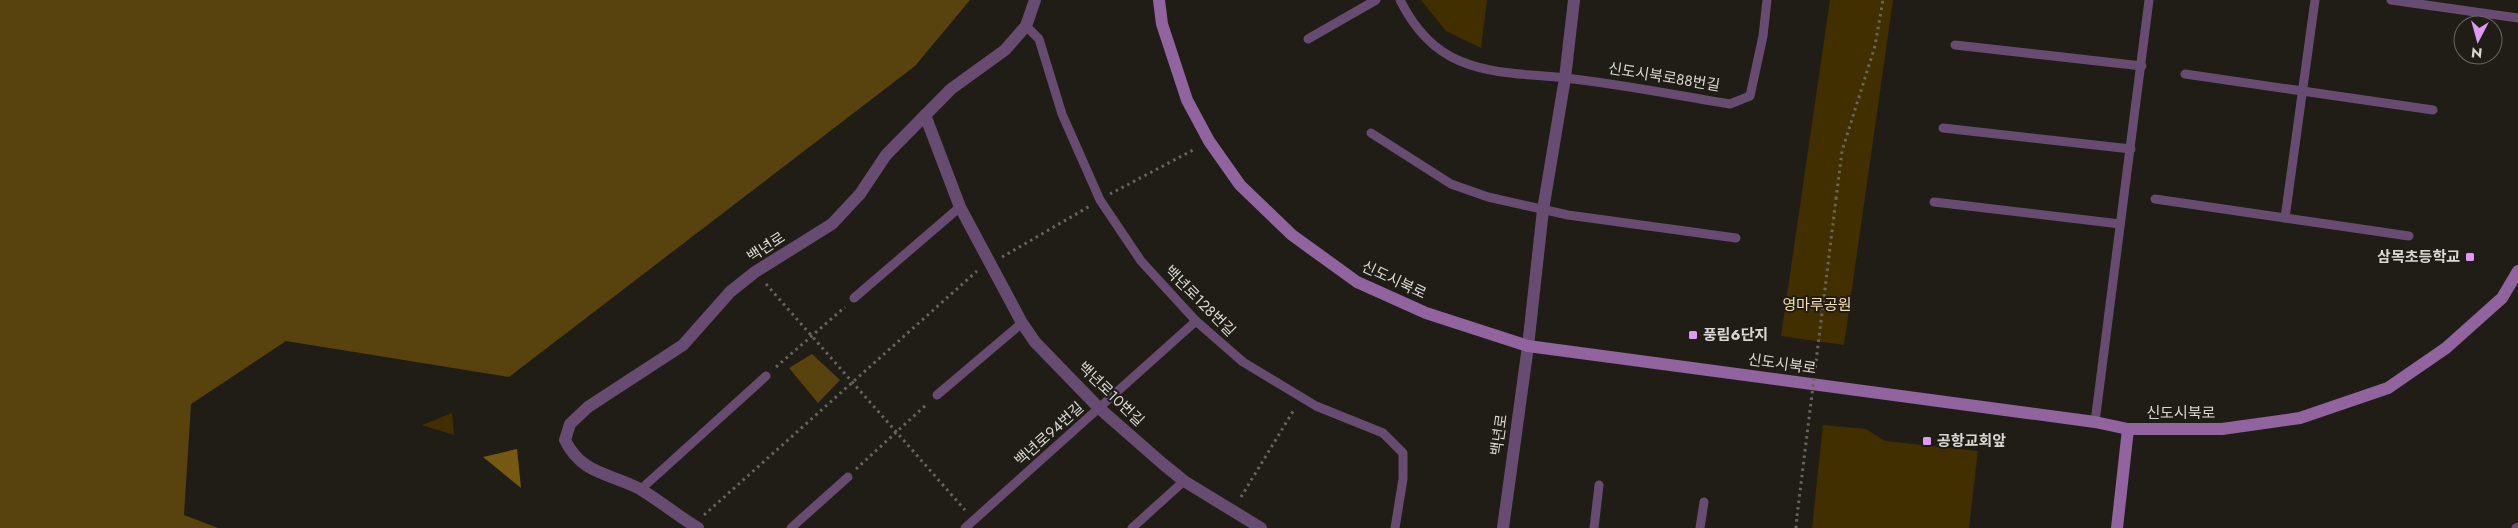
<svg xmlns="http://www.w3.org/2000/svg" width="2518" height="528" font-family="Jost,'Noto Sans KR',sans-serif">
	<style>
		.green { fill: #422f00 }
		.forest { fill: #58430e }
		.water { fill: #755911 }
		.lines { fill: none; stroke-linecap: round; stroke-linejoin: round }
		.path { stroke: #686560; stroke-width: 3; stroke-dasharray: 2.5 4; stroke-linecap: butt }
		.lane { stroke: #674b70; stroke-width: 9 }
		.street { stroke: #674b70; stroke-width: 12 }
		.secondary { stroke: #91639f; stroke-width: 12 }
		.path-bridge { stroke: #686560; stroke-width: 3; stroke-dasharray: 2.5 4; stroke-linecap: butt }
		.poi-dot { fill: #dd99f3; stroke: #201d17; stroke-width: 2 }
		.labels { text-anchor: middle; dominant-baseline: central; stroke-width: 4; stroke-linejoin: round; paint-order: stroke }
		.street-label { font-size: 15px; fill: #dad8d4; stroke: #201d17 }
		.poi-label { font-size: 15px; font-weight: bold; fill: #dad8d4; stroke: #201d17; text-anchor: start }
		.park-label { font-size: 15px; fill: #f9dfab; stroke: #201d17 }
	</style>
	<rect width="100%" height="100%" fill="#201d17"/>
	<!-- green -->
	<g class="green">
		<polygon points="1421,0 1487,0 1481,48 1446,31"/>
		<polygon points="1830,0 1893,0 1844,345 1781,336"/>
		<polygon points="452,413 454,435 422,425"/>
		<polygon points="1823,425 1866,429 1885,441 1978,451 1969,528 1812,528"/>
	</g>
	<!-- forest -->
	<g class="forest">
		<polygon points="0,0 970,0 915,66 509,377 286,341 191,404 184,515 218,528 0,528"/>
		<polygon points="812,354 840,380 818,403 789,368"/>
	</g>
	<!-- water -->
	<polygon class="water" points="517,449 521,488 483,457"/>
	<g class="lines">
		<!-- path -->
		<g class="path">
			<polyline points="1110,194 1195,149"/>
			<polyline points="1836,199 1842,151 1875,46 1883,0"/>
			<polyline points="1002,257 1090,206"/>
			<polyline points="766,284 965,510"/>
			<polyline points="776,367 845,307"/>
			<polyline points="856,469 927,404"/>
			<polyline points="1241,497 1295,408"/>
			<polyline points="704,515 977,271"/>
			<polyline points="1796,528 1797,516"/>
		</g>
		<!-- lane -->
		<g class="lane">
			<path d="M1400 0C1413 26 1433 50 1460 61 1493 75 1530 74 1565 78 1620 84 1675 95 1730 104L1750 96 1763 36 1767 0"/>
			<polyline points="2391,0 2518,18"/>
			<polyline points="1026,26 1039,39 1062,114 1100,200 1141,261 1196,321 1243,362 1316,406 1383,433 1403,453 1403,479 1395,528"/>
			<polyline points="1308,39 1376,0"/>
			<polyline points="1955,45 2142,66"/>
			<polyline points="2185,74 2433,110"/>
			<polyline points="1943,128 2131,149"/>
			<polyline points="1371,133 1451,184 1488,197 1568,215 1736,238"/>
			<polyline points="2155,199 2285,218 2315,0"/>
			<polyline points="1934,202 2120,224"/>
			<polyline points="2285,218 2409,236"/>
			<polyline points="854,298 960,207"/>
			<polyline points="937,395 1022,323"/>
			<polyline points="2095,422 2149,0"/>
			<polyline points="640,490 766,376"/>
			<polyline points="791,528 848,477"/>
			<polyline points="965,528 1196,321"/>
			<polyline points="1132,528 1184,481"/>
			<polyline points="1594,528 1599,485"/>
			<polyline points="1700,528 1704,502"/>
			<polyline points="2516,528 2518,527"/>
		</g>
		<!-- street -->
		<g class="street">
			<polyline points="925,115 960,207 1022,323 1035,342 1099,408 1163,464 1184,481 1261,528"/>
			<path d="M698 528C678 516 660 501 640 489 610 473 582 475 565 440L570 424 588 407 683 345 730 292 755 272 832 224 860 194 886 155 951 89 1005 50 1026 26 1035 0"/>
			<polyline points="1503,528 1528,346 1543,210 1565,78 1574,0"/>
		</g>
		<!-- secondary -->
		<g class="secondary">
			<polyline points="1159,0 1162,24 1187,100 1209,141 1240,185 1292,235 1357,282 1426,313 1528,346 2095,422 2128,429 2222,429 2300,418 2388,388 2446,348 2502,298 2518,271"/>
			<polyline points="2117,528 2128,429"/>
		</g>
		<!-- path-bridge -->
		<polyline class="path-bridge" points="1797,516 1836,199"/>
	</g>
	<!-- markers -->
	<g class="poi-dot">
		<rect x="2465" y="252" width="10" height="10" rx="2.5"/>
		<rect x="1688" y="330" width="10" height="10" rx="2.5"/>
		<rect x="1922" y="436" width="10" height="10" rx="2.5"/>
	</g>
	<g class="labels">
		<!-- street labels -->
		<g class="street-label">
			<text transform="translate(1664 77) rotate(9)">신도시북로88번길</text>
			<text transform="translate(766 247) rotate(-33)">백년로</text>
			<text transform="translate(1394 280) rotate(25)">신도시북로</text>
			<text transform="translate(1200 301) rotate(45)">백년로128번길</text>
			<text transform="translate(1782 364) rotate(8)">신도시북로</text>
			<text transform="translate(1111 394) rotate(44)">백년로10번길</text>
			<text x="2181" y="413">신도시북로</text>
			<text transform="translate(1049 434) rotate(-42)">백년로94번길</text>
			<text transform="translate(1499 435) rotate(-82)">백년로</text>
		</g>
		<!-- poi labels -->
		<g class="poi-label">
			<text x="2460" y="257" text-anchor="end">삼목초등학교</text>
			<text x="1703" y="335">풍림6단지</text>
			<text x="1937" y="441">공항교회앞</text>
		</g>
		<!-- park labels -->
		<g class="park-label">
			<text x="1817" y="305">영마루공원</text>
		</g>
	</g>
	<!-- north arrow -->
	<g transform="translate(2478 40) rotate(186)"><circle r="24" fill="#201d17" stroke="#6a6863"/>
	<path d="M0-4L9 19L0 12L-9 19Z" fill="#dd99f3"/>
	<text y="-8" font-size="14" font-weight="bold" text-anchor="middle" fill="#dad8d4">N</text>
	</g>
</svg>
